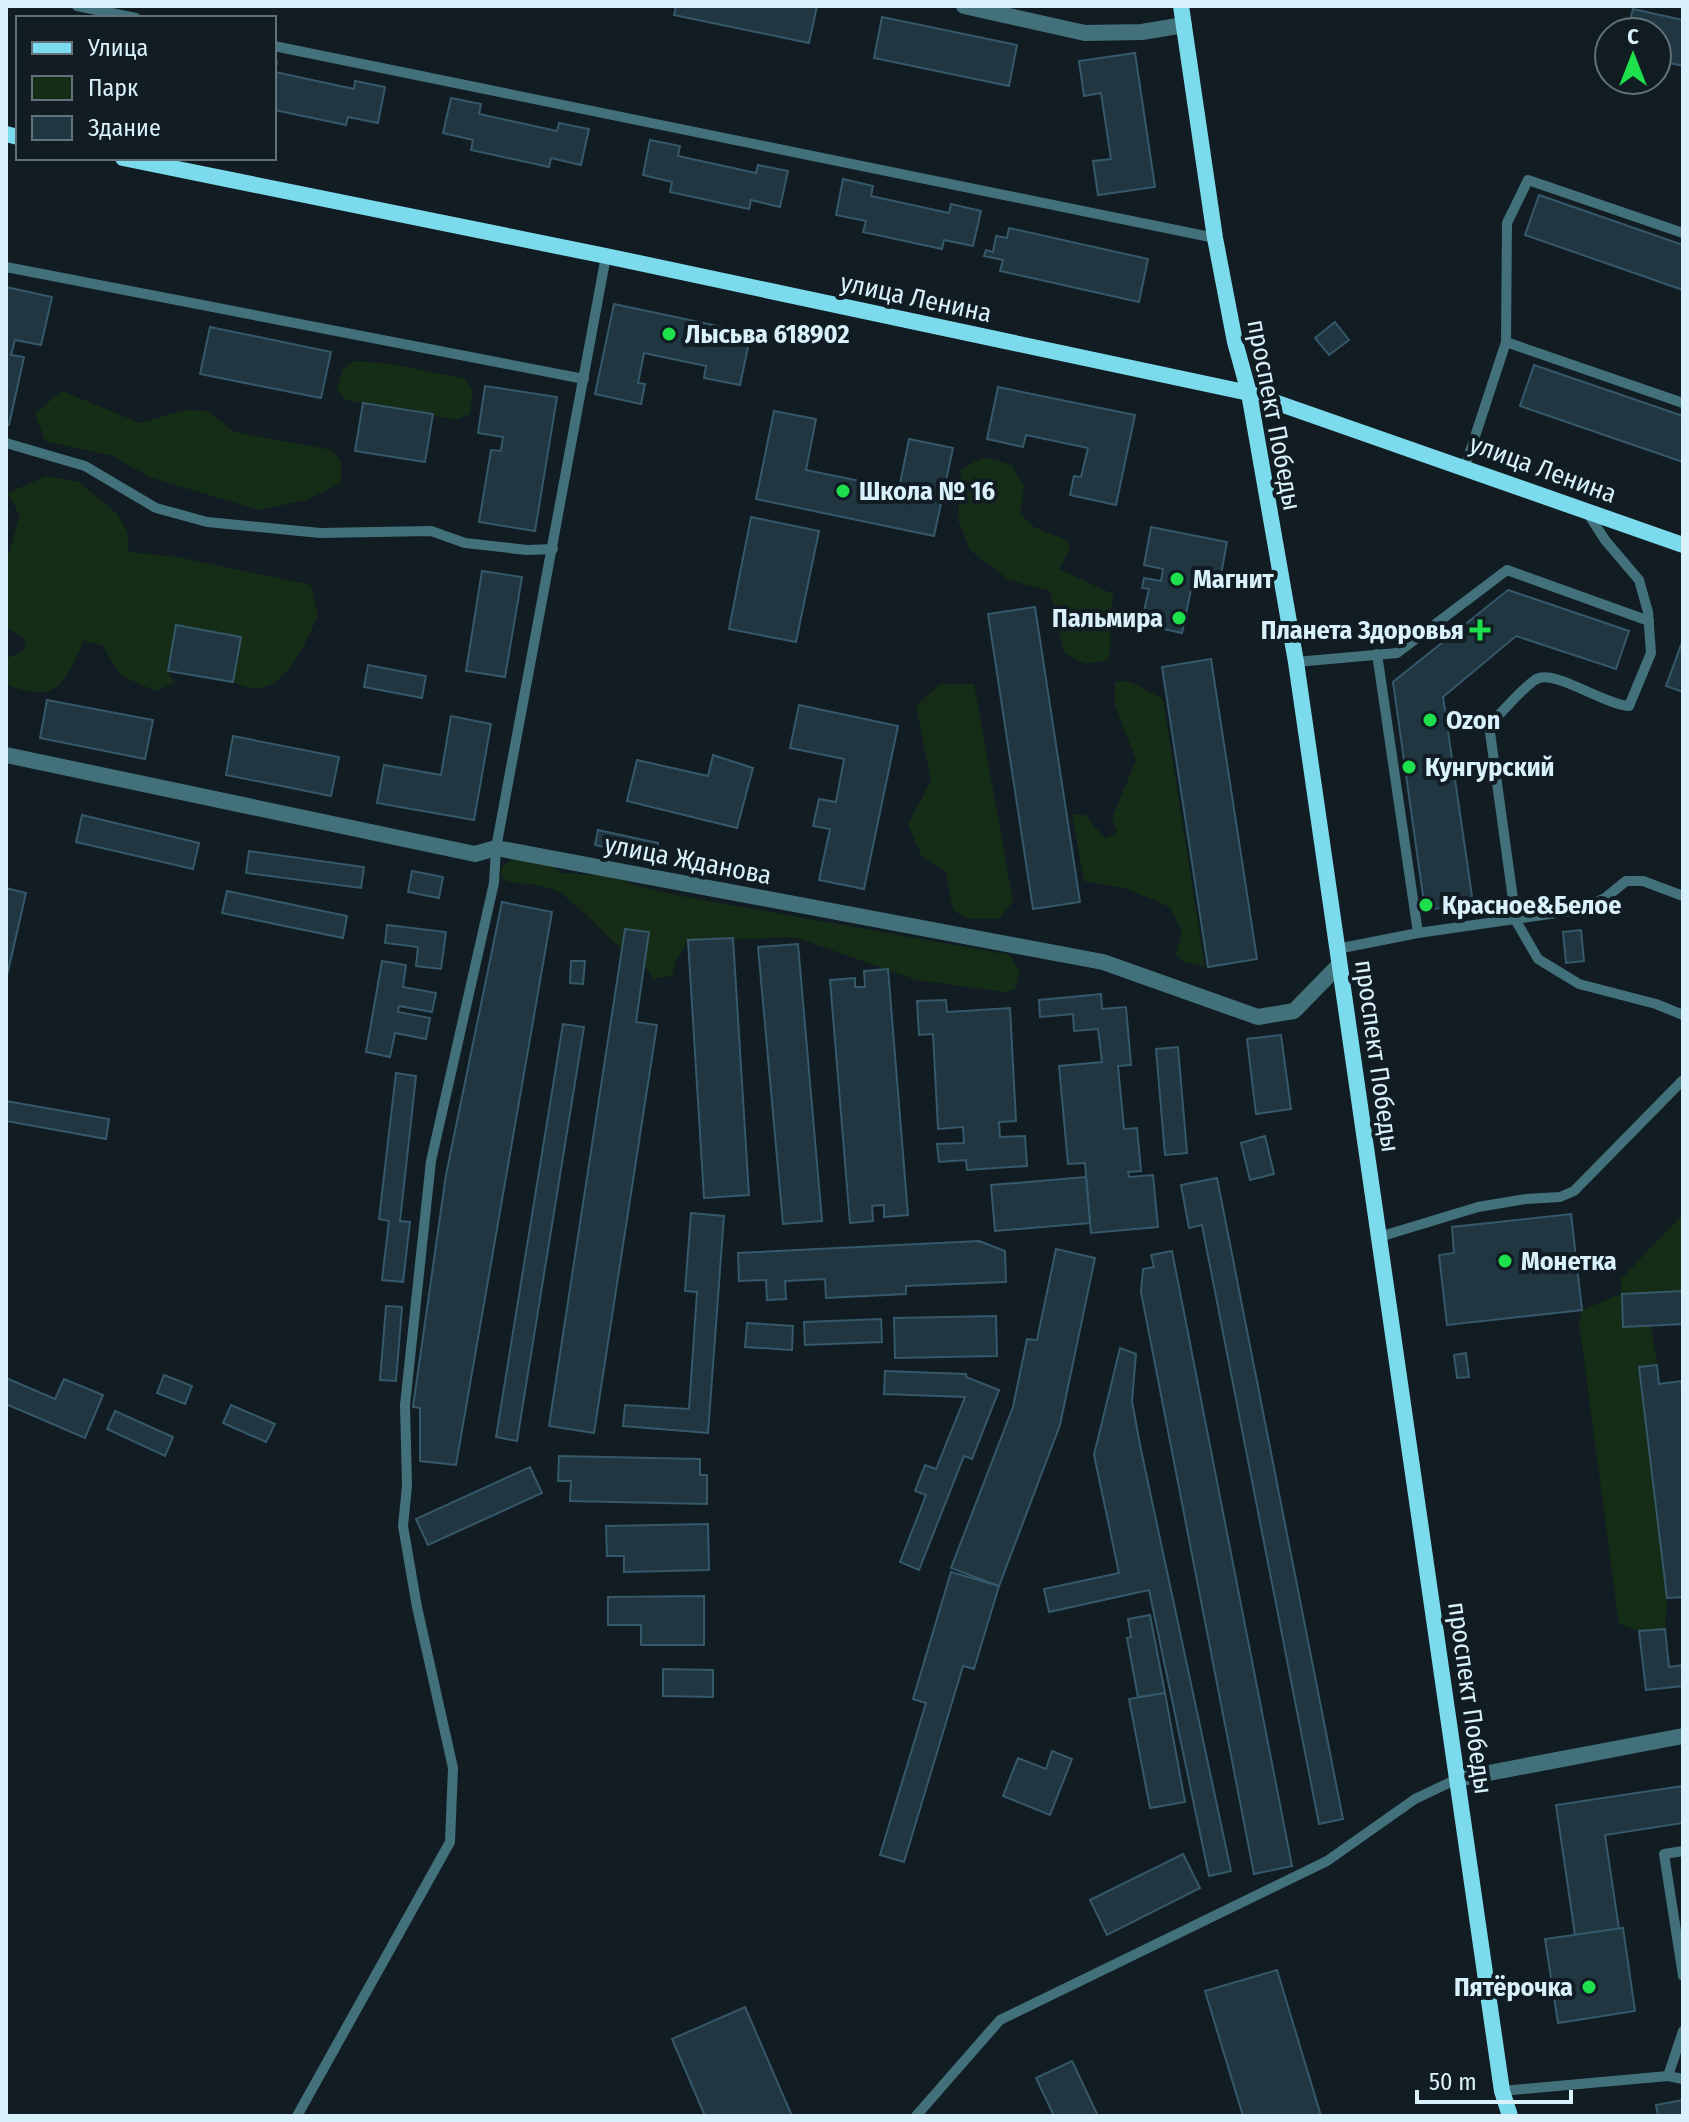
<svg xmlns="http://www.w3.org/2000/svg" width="1689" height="2122" font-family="'Fira Sans Condensed',sans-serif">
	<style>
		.green { fill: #152c17 }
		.building { fill: #203641; stroke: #35586a; stroke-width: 2 }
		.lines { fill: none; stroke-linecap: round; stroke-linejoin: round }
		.lane { stroke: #42717b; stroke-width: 10 }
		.street { stroke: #42717b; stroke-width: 16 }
		.secondary { stroke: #7bdbed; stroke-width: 16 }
		.poi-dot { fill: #1edf4c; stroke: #111d22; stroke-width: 3 }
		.labels { text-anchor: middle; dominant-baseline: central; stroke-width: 8; stroke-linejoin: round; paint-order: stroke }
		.street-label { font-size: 26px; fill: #d8f1fa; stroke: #111d22 }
		.poi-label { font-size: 26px; font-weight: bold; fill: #d8f1fa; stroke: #111d22; text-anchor: start }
	</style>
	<rect width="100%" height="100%" fill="#111d22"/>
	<!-- green -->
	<g class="green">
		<polygon points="354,361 392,364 465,379 473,391 470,414 456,420 345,400 337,389 343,369"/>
		<polygon points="62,391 140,423 185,410 207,411 235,432 332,450 341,462 341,483 307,500 259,510 149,477 113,456 45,441 35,413"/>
		<polygon points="983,457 1012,465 1024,487 1020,514 1034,527 1068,541 1070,549 1059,569 1113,594 1109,660 1085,664 1064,653 1050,591 1009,580 970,550 958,520 961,470"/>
		<path d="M46 476 79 482 117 514 127 532 129 552 177 557 311 585 318 616C306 640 289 686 258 688 250 689 241 685 233 682L241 637 176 625 168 671 175 683 155 691 120 675 103 646 84 640C66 681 58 706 6 684V659L26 649 23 637 6 628V562L20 516 8 493Z"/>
		<polygon points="1129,681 1163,699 1205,967 1185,962 1176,955 1182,932 1170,907 1125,888 1084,881 1072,814 1085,815 1105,839 1117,832 1112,818 1136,760 1115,705 1115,682"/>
		<polygon points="940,684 974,684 1013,901 1000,919 967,919 953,910 946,872 921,855 908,824 931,781 916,706"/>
		<path d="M511 860 549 863 561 873 610 876 640 887 681 896 1010 955 1020 972 1015 989 1005 992 917 980 794 937 688 941 676 961 672 976 653 979 644 965 649 932 625 929 622 949C603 934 572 897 553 889 539 884 522 884 507 881L502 877 501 868Z"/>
		<polygon points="1683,1214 1683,1291 1622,1295 1623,1327 1651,1326 1657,1365 1640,1367 1667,1598 1665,1629 1639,1631 1619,1624 1579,1322 1582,1310 1621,1294 1621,1279"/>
	</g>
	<!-- building -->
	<g class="building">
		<polygon points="676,6 817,6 809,43 674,15"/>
		<polygon points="1633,9 1683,20 1683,66 1657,60 1657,32 1627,32"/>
		<polygon points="882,17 1017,45 1009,86 874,58"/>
		<polygon points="1135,53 1155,187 1098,195 1093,161 1111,159 1101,93 1084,96 1079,61"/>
		<polygon points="274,62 277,62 275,72 354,89 355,81 385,87 378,123 348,117 346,125 274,110"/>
		<polygon points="451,98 481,104 479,114 557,131 559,123 589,129 581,165 551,158 549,167 471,150 473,140 443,133"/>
		<polygon points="650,140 680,146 678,156 756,173 758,165 788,171 780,207 751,200 749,209 670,192 672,182 643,175"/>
		<polygon points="843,179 873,186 871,196 949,213 951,204 981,211 973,246 944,240 942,249 863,232 866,221 836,215"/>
		<polygon points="1539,195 1683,245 1683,290 1525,235"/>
		<polygon points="1009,228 1148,259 1139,302 1000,271 1003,260 984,256 986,250 993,252 996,236 1007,238"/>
		<polygon points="6,287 52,297 41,345 15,340 11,355 24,357 9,425 6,424"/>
		<polygon points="614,304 751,333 740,385 704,378 706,366 644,353 638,383 645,384 641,404 595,394"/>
		<polygon points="1335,322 1349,340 1329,355 1315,338"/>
		<polygon points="210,327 331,352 321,398 200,374"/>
		<polygon points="1534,365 1683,416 1683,462 1520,406"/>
		<polygon points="485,386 557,397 535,531 479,522 491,450 501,451 503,437 478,433"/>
		<polygon points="998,387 1135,415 1116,505 1070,495 1074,476 1081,477 1088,448 1026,435 1023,447 987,439"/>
		<polygon points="363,403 433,414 425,462 355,451"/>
		<polygon points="774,411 816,419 806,470 899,489 909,439 953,448 934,536 756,499"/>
		<polygon points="751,517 819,531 796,642 729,629"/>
		<polygon points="1151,527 1227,542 1220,580 1194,575 1182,633 1141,624 1149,589 1142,588 1144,578 1161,581 1163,569 1144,565"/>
		<polygon points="482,571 522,577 505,677 466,671"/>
		<polygon points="1508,590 1629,631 1616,669 1516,636 1443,697 1473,903 1425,910 1393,682"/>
		<polygon points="1035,607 1080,902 1033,909 988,614"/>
		<polygon points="176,625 241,637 233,682 168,671"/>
		<polygon points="1681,645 1683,646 1683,692 1666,686"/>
		<polygon points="1211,659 1257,959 1208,967 1162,667"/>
		<polygon points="368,665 426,676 422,698 364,687"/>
		<polygon points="47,700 153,720 145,759 40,738"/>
		<polygon points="799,705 898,726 864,889 819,880 830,829 813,826 819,799 836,802 844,759 790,748"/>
		<polygon points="451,716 491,724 474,820 377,803 384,765 441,775"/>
		<polygon points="233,736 339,757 331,796 226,775"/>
		<polygon points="713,755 753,768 737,828 627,801 637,760 708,776"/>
		<polygon points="82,815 199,843 193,869 76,842"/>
		<polygon points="598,830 658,843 655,858 595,845"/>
		<polygon points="249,851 364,867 361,888 246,873"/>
		<polygon points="412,871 443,877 439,898 408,892"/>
		<polygon points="6,888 26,893 6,980"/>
		<polygon points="227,891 347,916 343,938 222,913"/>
		<polygon points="502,902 552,912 456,1465 420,1461 420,1408 413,1407 446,1175"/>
		<polygon points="387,925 446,932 441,969 416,966 418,947 385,943"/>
		<polygon points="625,929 649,932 636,1022 657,1025 594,1433 549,1426"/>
		<polygon points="1581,930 1584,961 1566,963 1563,932"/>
		<polygon points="733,938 749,1195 704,1198 688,940"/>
		<polygon points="798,944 822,1221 783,1224 758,947"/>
		<polygon points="382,961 406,965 403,987 436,993 432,1012 399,1006 398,1012 430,1018 426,1039 395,1033 390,1057 366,1052"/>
		<polygon points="571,961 585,961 583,984 570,983"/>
		<polygon points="888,969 908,1215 884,1217 884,1205 872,1206 873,1221 850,1223 830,980 855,978 855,987 865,987 864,971"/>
		<polygon points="1101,994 1102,1009 1126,1007 1131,1065 1118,1066 1124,1129 1137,1128 1141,1171 1128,1172 1129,1177 1153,1175 1158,1227 1091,1233 1085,1163 1068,1164 1059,1066 1102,1062 1098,1029 1074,1031 1073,1014 1040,1017 1039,1000"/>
		<polygon points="946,1000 947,1012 1010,1008 1016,1121 999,1122 1000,1137 1025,1136 1027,1166 967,1170 966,1160 939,1162 937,1144 964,1143 963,1127 938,1129 933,1034 919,1035 917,1001"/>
		<polygon points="563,1024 584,1027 517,1441 496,1437"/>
		<polygon points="1281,1035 1291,1109 1256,1114 1247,1039"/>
		<polygon points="1178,1047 1187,1153 1165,1155 1156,1049"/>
		<polygon points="396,1073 416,1076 400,1221 410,1222 403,1282 382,1280 389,1221 379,1219"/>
		<polygon points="6,1101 109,1119 106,1139 6,1121"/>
		<polygon points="1265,1136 1274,1174 1250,1180 1241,1143"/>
		<polygon points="1086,1177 1090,1223 995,1231 991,1185"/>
		<polygon points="1217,1178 1343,1819 1319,1824 1202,1225 1189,1228 1181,1185"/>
		<polygon points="691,1213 724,1216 708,1433 623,1426 625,1405 689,1409 697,1292 685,1291"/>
		<polygon points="1571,1214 1582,1310 1447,1325 1439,1255 1454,1253 1452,1227"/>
		<polygon points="979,1241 1005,1251 1006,1282 906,1286 906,1294 826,1298 825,1279 785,1281 786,1299 767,1300 766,1280 739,1281 738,1253"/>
		<polygon points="1056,1249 1095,1258 1060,1425 999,1586 951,1568 1013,1407 1027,1339 1037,1340"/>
		<polygon points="1172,1251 1292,1866 1254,1874 1141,1292 1143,1269 1154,1267 1151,1255"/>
		<polygon points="1683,1291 1683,1324 1623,1327 1622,1294"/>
		<polygon points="386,1306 402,1307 396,1381 380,1380"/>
		<polygon points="996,1316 997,1356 895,1358 894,1318"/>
		<polygon points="881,1319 882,1342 805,1345 804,1322"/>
		<polygon points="747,1323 793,1326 792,1350 745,1347"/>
		<polygon points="1120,1348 1136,1354 1132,1401 1140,1445 1231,1871 1209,1876 1149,1590 1049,1612 1044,1589 1119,1573 1094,1455"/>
		<polygon points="1466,1353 1469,1377 1457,1378 1454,1355"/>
		<polygon points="1657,1365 1659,1384 1681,1381 1683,1394 1683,1597 1667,1598 1639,1367"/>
		<polygon points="885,1371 966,1374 966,1377 999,1390 972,1459 964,1456 919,1570 900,1562 926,1495 915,1491 925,1465 936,1469 965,1397 884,1394"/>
		<polygon points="164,1375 192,1386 185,1404 157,1393"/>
		<polygon points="6,1378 55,1399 64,1379 103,1395 85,1438 6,1404"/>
		<polygon points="231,1405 275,1424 266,1442 223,1423"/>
		<polygon points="115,1411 173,1437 165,1456 107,1429"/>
		<polygon points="559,1456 700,1459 700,1475 707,1475 707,1504 570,1501 571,1481 558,1481"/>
		<polygon points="530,1467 542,1493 428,1545 416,1519"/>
		<polygon points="708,1524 709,1570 624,1572 624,1556 607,1556 606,1526"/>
		<polygon points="951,1572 999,1586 974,1669 963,1666 904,1862 880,1855 926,1703 913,1699"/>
		<polygon points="704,1596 704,1645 641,1645 641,1625 608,1625 608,1597"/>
		<polygon points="1150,1615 1165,1693 1138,1697 1127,1638 1131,1637 1128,1619"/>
		<polygon points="1665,1629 1669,1667 1683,1665 1683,1686 1646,1690 1639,1631"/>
		<polygon points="663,1669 713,1670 713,1697 663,1696"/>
		<polygon points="1165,1693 1185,1802 1150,1808 1129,1699"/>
		<polygon points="1052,1751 1072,1759 1050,1815 1003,1796 1018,1758 1046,1769"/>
		<polygon points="1683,1786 1683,1823 1605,1835 1619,1929 1575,1935 1556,1805"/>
		<polygon points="1183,1854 1200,1888 1107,1935 1090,1900"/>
		<polygon points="1623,1928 1635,2011 1558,2023 1545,1939"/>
		<polygon points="1277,1970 1321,2116 1243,2116 1205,1991"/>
		<polygon points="745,2007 792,2116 705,2116 672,2039"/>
		<polygon points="1072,2061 1098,2116 1054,2116 1036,2078"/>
		<polygon points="1683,2100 1683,2116 1658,2116 1656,2105"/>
	</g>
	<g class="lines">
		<!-- lane -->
		<g class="lane">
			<polyline points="77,6 136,18"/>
			<polyline points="274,46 1215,238"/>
			<polyline points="6,267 584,379"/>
			<polyline points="1506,342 1507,223 1528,180 1683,233"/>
			<polyline points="6,443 85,466 156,508 207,522 320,533 431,531 465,543 527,550 553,549"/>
			<polyline points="1465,467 1506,342 1683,403"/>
			<path d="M1587 512 1605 540 1639 580 1648 612 1651 653 1629 706C1604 705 1552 667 1535 680 1518 692 1504 711 1489 725L1516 921 1538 959 1579 984 1656 1004 1683 1015"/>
			<polyline points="1377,654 1418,933"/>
			<polyline points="1296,662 1397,653 1507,570 1649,621"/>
			<polyline points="1337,949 1418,933 1578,910 1605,898 1626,881 1643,881 1683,896"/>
			<polyline points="1379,1237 1478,1207 1526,1199 1560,1197 1574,1191 1683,1080"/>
			<polyline points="1683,1851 1664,1854 1683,1976"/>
			<polyline points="1668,2076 1683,2031"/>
			<polyline points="1502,2091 1668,2076 1683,2079"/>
			<polyline points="297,2116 450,1842 453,1768 417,1607 403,1526 407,1486 405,1405 431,1161 494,883 496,848 606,256"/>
			<polyline points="916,2116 1000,2020 1327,1861 1415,1799 1457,1779"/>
		</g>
		<!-- street -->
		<g class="street">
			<polyline points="964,6 1085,33 1142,32 1184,25"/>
			<polyline points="6,755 475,854 496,848 1103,962 1258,1017 1294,1011 1339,965"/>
			<polyline points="1457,1779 1683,1736"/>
		</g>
		<!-- secondary -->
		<g class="secondary">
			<polyline points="1181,6 1215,238 1235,342 1249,393 1296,662 1502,2091 1510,2116"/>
			<polyline points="6,134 18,137"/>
			<polyline points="123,158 606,256 1249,393 1683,545"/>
		</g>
	</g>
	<!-- markers -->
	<g class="poi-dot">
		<circle cx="669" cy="334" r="8"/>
		<circle cx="843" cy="491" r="8"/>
		<circle cx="1177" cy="579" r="8"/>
		<circle cx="1179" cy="618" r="8"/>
		<path d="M1476 618h8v8h8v8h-8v8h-8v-8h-8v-8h8z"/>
		<circle cx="1430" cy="720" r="8"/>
		<circle cx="1409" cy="767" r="8"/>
		<circle cx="1426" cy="905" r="8"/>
		<circle cx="1505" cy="1261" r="8"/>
		<circle cx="1589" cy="1987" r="8"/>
	</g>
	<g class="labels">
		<!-- street labels -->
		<g class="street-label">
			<text transform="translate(916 298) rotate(12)">улица Ленина</text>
			<text transform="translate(1274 415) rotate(79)">проспект Победы</text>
			<text transform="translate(1543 469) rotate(20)">улица Ленина</text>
			<text transform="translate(688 860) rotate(11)">улица Жданова</text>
			<text transform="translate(1377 1056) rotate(82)">проспект Победы</text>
			<text transform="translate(1470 1698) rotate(82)">проспект Победы</text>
		</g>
		<!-- poi labels -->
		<g class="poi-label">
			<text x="685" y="334">Лысьва 618902</text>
			<text x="859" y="491">Школа № 16</text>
			<text x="1193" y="579">Магнит</text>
			<text x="1163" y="618" text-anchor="end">Пальмира</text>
			<text x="1464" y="630" text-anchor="end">Планета Здоровья</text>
			<text x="1446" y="720">Ozon</text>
			<text x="1425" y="767">Кунгурский</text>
			<text x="1442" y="905">Красное&amp;Белое</text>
			<text x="1521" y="1261">Монетка</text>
			<text x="1573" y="1987" text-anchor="end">Пятёрочка</text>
		</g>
	</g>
	<!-- border -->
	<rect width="1689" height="2122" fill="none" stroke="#d8f1fa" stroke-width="16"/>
	<!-- legend -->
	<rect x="16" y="16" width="260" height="144" fill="#111d22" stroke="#617278" stroke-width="2"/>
	<rect x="32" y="42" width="40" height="12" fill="#7bdbed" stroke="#617278" stroke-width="2"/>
	<text x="88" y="56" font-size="24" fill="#d8f1fa">Улица</text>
	<rect x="32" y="76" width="40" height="24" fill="#152c17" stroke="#617278" stroke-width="2"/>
	<text x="88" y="96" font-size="24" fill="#d8f1fa">Парк</text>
	<rect x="32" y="116" width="40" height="24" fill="#203641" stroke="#617278" stroke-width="2"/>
	<text x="88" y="136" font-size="24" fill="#d8f1fa">Здание</text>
	<!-- north arrow -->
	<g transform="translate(1633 56)"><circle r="38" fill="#111d22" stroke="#617278" stroke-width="2"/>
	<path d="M0-6L14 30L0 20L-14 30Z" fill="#1edf4c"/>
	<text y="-12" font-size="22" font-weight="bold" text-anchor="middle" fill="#d8f1fa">С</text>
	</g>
	<!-- scale -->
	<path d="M1417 2090v12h154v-12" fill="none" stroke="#d8f1fa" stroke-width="4"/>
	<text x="1429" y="2090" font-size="24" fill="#d8f1fa" stroke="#111d22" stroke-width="6" paint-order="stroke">50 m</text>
</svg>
